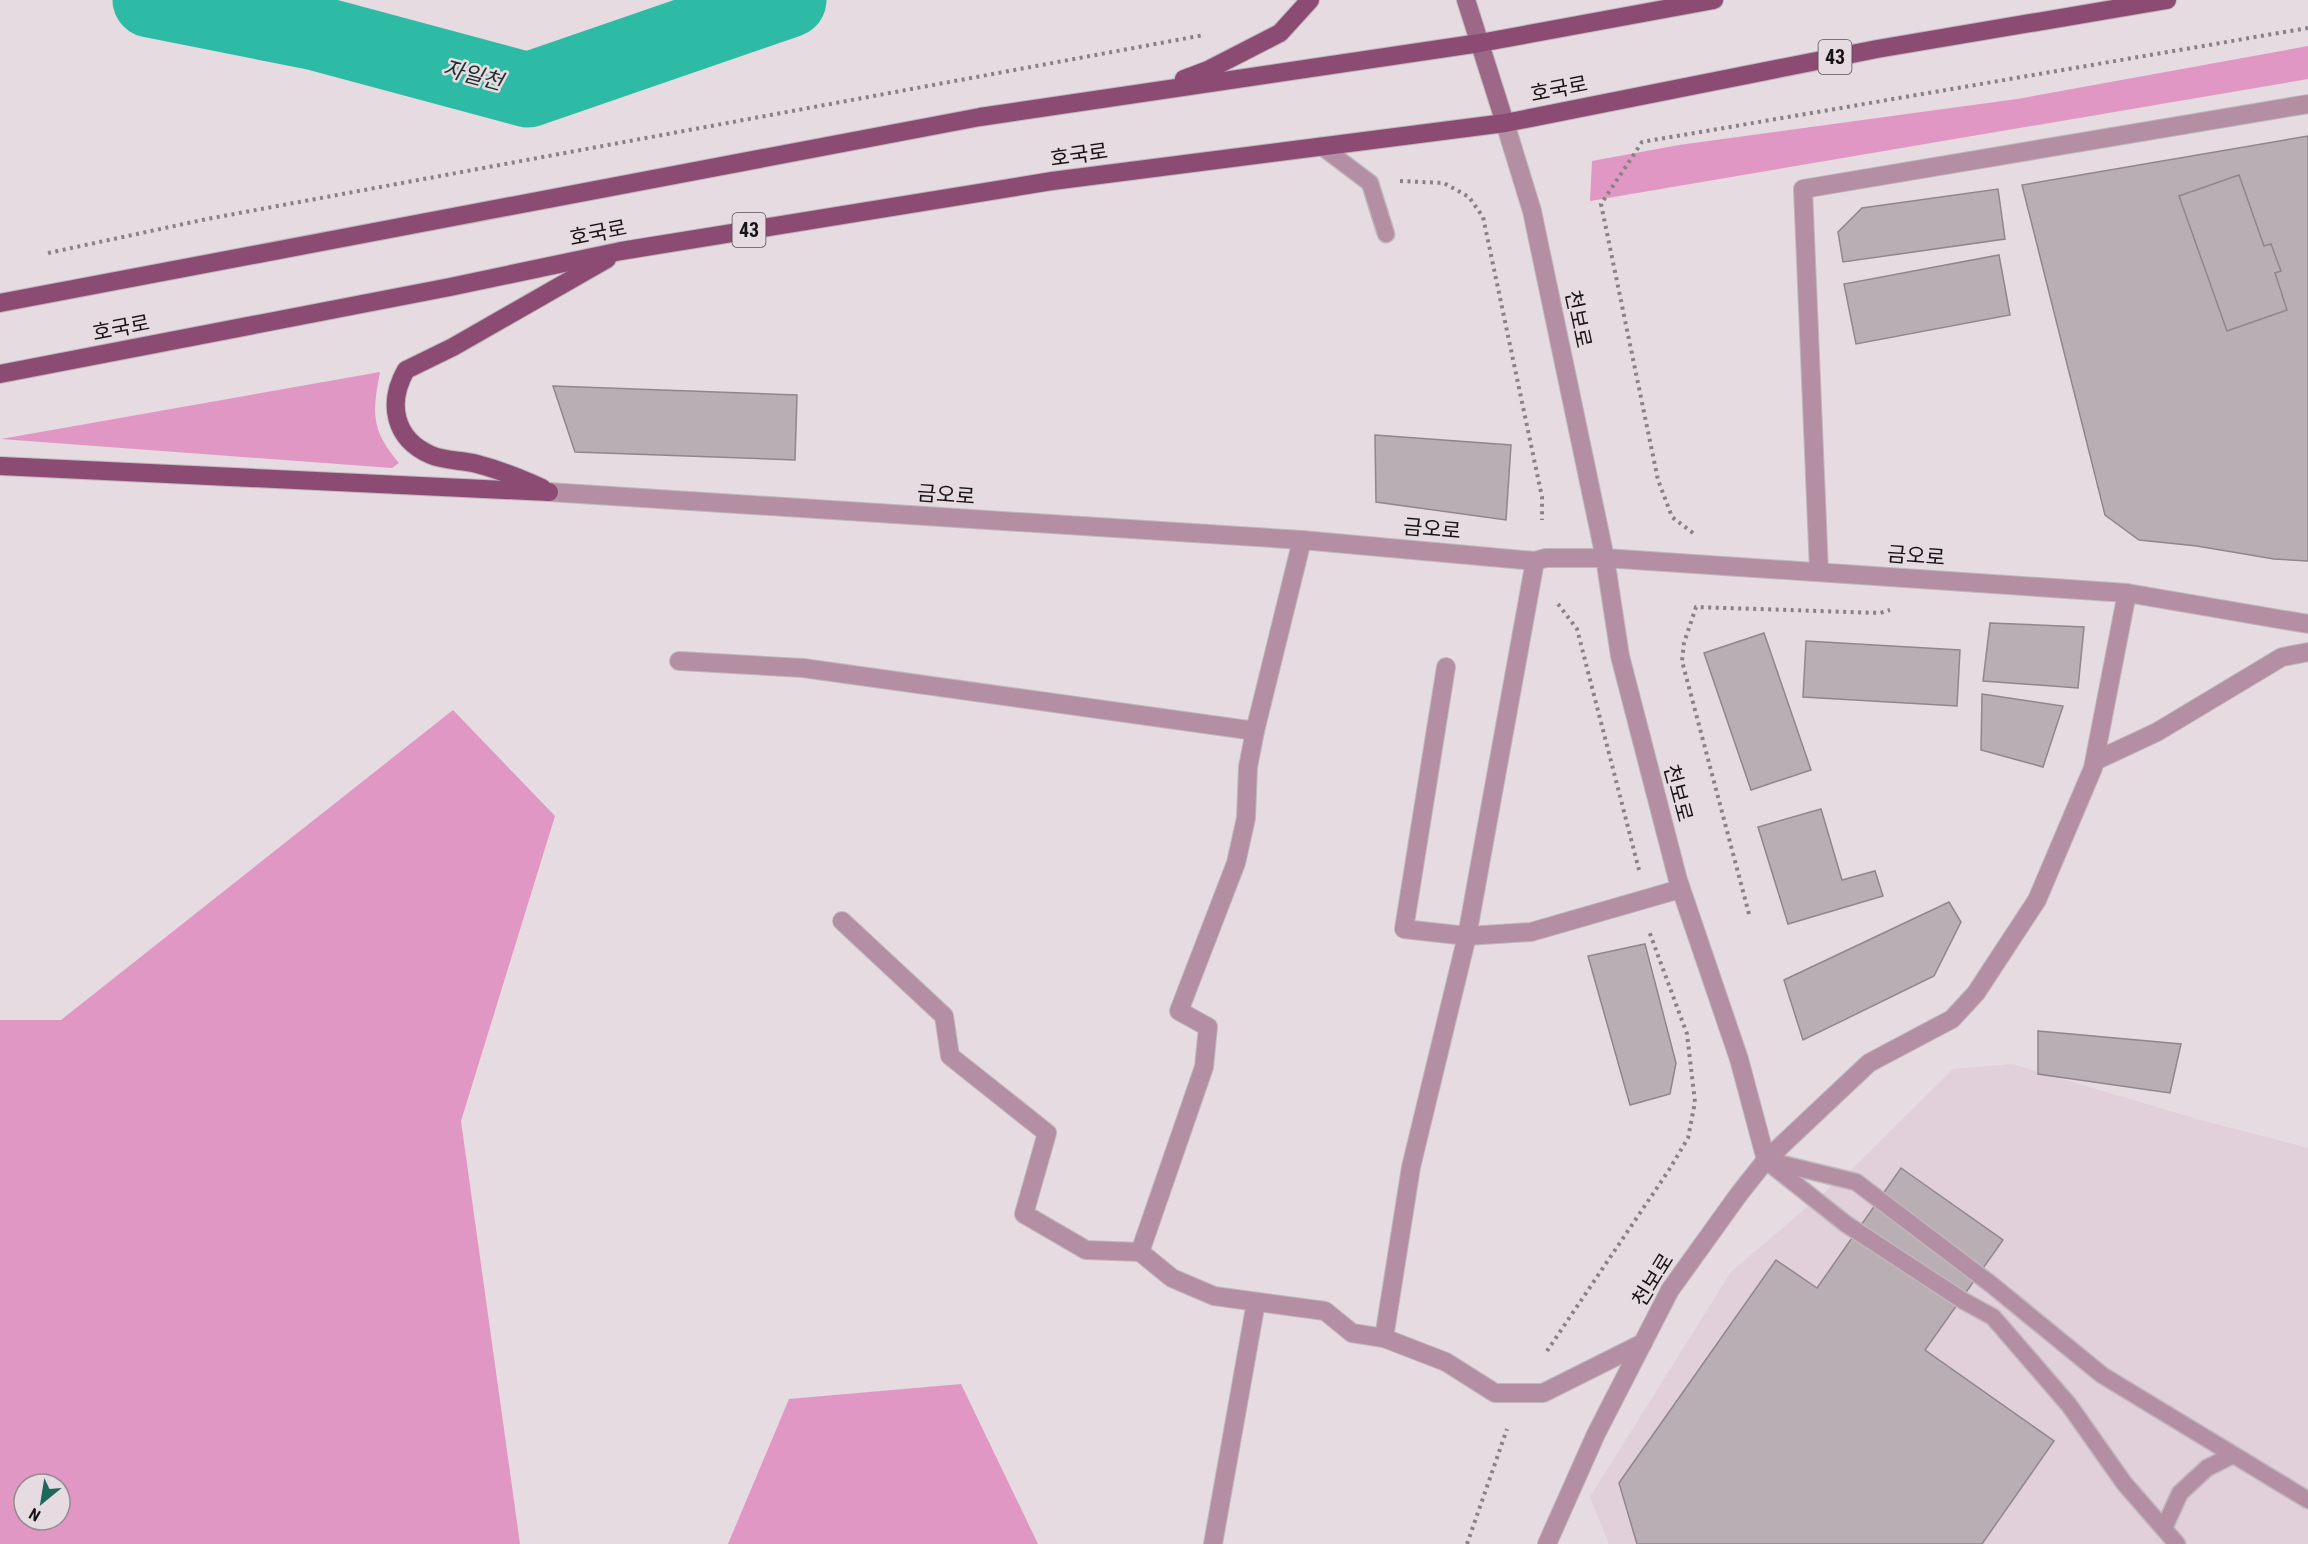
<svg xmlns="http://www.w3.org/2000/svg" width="2308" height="1544" font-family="'Roboto Condensed','Noto Sans KR',sans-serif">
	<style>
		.built { fill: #e1cfd9 }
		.green { fill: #e197c3; fill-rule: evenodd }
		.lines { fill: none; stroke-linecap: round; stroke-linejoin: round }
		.river { stroke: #2ebba6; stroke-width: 75 }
		.building { fill: #b8aeb4; stroke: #90868c; stroke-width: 1.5 }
		.lane-casing { stroke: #c0b7bc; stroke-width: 19 }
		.street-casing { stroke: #c0b7bc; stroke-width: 20 }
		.secondary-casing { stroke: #c0b7bc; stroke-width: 20 }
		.primary-casing { stroke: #c0b7bc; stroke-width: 20 }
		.path { stroke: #888185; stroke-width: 4; stroke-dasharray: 3 4.5; stroke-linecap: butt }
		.lane { stroke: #b48fa4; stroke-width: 16 }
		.street { stroke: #b48fa4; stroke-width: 18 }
		.secondary { stroke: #9d6788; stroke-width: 18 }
		.primary { stroke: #8b4b73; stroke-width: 18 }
		.labels { text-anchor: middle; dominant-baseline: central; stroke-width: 5; stroke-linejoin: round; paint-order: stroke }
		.shield { fill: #e5dbe1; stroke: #555053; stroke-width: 1.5 }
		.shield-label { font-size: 20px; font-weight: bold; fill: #171416 }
		.street-label { font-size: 21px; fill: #171416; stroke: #e5dbe1 }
		.water-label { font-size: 22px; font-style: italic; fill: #1a312d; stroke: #e5dbe1 }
	</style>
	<rect width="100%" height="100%" fill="#e5dbe1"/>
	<!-- built -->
	<polygon class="built" points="2012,1064 2204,1121 2308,1148 2308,1544 1609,1544 1590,1497 1731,1272 1853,1168 1953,1069"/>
	<!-- green -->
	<g class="green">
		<polygon points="2308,46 2308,79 1590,201 1592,161 1679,145 2017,99"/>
		<path d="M380 372C372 414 371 430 399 463L392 468 1 439Z"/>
		<path d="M453 710 555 816 461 1121 520 1544H0V1020H61ZM24 1484H60V1520H24Z"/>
		<polygon points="961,1384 1038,1544 728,1544 789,1399"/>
	</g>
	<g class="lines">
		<!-- river -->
		<polyline class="river" points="150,0 316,33 528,90 789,0"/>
	</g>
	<!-- building -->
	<g class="building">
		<polygon points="2308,136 2308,561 2274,559 2197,546 2139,540 2105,515 2022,185"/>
		<polygon points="2239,175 2264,246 2271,244 2281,271 2275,273 2287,310 2227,331 2179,196"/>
		<polygon points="1998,189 2005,239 1843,262 1838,232 1862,208"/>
		<polygon points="1999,255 2010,315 1856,344 1844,284"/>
		<polygon points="553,386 797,395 795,460 575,452"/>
		<polygon points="1375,435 1511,445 1506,520 1376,502"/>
		<polygon points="1990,623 2084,627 2078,688 1983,681"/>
		<polygon points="1764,633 1811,770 1751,790 1704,653"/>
		<polygon points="1806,641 1960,650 1957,706 1803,697"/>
		<polygon points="1982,694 2063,706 2043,767 1981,750"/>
		<polygon points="1821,809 1842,880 1875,871 1883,896 1788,924 1758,827"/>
		<polygon points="1949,902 1961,922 1934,976 1803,1040 1784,980"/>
		<polygon points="1645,944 1676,1063 1670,1094 1630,1105 1588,956"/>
		<polygon points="2038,1031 2181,1044 2170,1093 2038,1074"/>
		<polygon points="1901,1168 2003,1240 1925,1350 2054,1441 1982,1544 1637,1544 1619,1483 1776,1260 1817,1288"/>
	</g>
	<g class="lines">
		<!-- lane casing -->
		<g class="lane-casing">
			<g id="lane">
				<polyline points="1321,146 1370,183 1386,234"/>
				<polyline points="1766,1160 1856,1182 1992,1285 2102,1375 2308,1500"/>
				<polyline points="1769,1163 1846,1224 1962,1300 1993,1317 2069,1405 2124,1483 2177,1544"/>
				<polyline points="2164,1528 2180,1493 2207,1468 2233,1455"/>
			</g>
		</g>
		<!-- street casing -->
		<g class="street-casing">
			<g id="street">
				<polyline points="1505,123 1532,211 1605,558 1620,656 1678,880 1739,1059 1766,1160"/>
				<polyline points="549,492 1302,540 1535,561 1546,558 1605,558 2127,593 2308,624"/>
				<polyline points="1302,540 1255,731 1248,767 1246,818 1236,863 1179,1011 1208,1027 1204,1067 1140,1252 1172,1278 1214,1296 1325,1311 1352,1333 1384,1338 1446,1362 1495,1393 1543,1393 1643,1343"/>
				<polyline points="1819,571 1803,189 2308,104"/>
				<polyline points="679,661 803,668 1255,731"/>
				<polyline points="1446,667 1404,929 1467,936 1531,932 1680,889"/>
				<polyline points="2095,761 2157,732 2282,657 2308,652"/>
				<polyline points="842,921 944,1016 950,1056 1047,1133 1024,1214 1086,1250 1140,1252"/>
				<polyline points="1384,1338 1411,1167 1467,936 1535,561"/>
				<polyline points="1213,1544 1256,1302"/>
				<polyline points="1547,1544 1596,1434 1670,1290 1739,1194 1766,1160 1869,1063 1952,1019 1976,993 2037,900 2093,768 2127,593"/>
			</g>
		</g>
		<!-- secondary casing -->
		<g class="secondary-casing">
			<polyline id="secondary" points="1466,0 1505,123"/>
		</g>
		<!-- primary casing -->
		<g class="primary-casing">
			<g id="primary">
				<polyline points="1184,79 1208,70 1280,33 1310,0"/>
				<polyline points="0,303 980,117 1480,43 1714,0"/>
				<polyline points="0,374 450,287 621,251 1052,181 1505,123 1877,49 2167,0"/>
				<polyline points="0,466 549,492"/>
				<path d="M542 488C520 478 500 470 477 464 462 460 445 461 431 455 394 439 387 403 406 370L453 347 607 259"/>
			</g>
		</g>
		<!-- path -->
		<g class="path">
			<polyline points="1400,181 1444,183 1469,197 1483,217 1542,497 1542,520"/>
			<polyline points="48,253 207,219 1204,35"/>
			<polyline points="1693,533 1672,517 1658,480 1601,204 1642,142 2308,28"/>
			<polyline points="1558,604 1577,629 1639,870"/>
			<polyline points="1749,914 1682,661 1684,643 1696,607 1880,613 1890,610"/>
			<polyline points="1547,1351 1669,1170 1688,1138 1695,1102 1687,1034 1649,931"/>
			<polyline points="1467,1544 1507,1429"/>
		</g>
		<!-- lane -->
		<use href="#lane" class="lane"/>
		<!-- street -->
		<use href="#street" class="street"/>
		<!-- secondary -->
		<use href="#secondary" class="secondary"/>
		<!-- primary -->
		<use href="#primary" class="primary"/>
	</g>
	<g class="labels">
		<!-- shield labels -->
		<g class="shield">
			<rect x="1818.5" y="40" width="33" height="34" rx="4.5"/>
			<rect x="732.5" y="213" width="33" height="34" rx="4.5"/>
		</g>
		<g class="shield-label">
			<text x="1835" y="57">43</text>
			<text x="749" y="230">43</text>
		</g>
		<!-- street labels -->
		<g class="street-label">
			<text transform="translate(1559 89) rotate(-11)">호국로</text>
			<text transform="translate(1079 155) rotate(-8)">호국로</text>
			<text transform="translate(598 233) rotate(-11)">호국로</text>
			<text transform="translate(1578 319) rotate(78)">천보로</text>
			<text transform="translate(121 328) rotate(-11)">호국로</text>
			<text transform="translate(946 495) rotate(4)">금오로</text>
			<text transform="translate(1432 529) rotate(5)">금오로</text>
			<text transform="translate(1916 556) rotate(4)">금오로</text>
			<text transform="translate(1678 793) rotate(75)">천보로</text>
			<text transform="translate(1653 1280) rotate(-58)">천보로</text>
		</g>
		<!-- water labels -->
		<g class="water-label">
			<text transform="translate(473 75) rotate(15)">자일천</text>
		</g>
	</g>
	<!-- north arrow -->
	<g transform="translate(42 1502) rotate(210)"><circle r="28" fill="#e5dbe1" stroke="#938b90" stroke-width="1.5"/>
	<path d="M0-4.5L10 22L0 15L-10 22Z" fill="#1f665b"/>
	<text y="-9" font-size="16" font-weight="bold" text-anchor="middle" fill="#171416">N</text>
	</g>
</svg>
